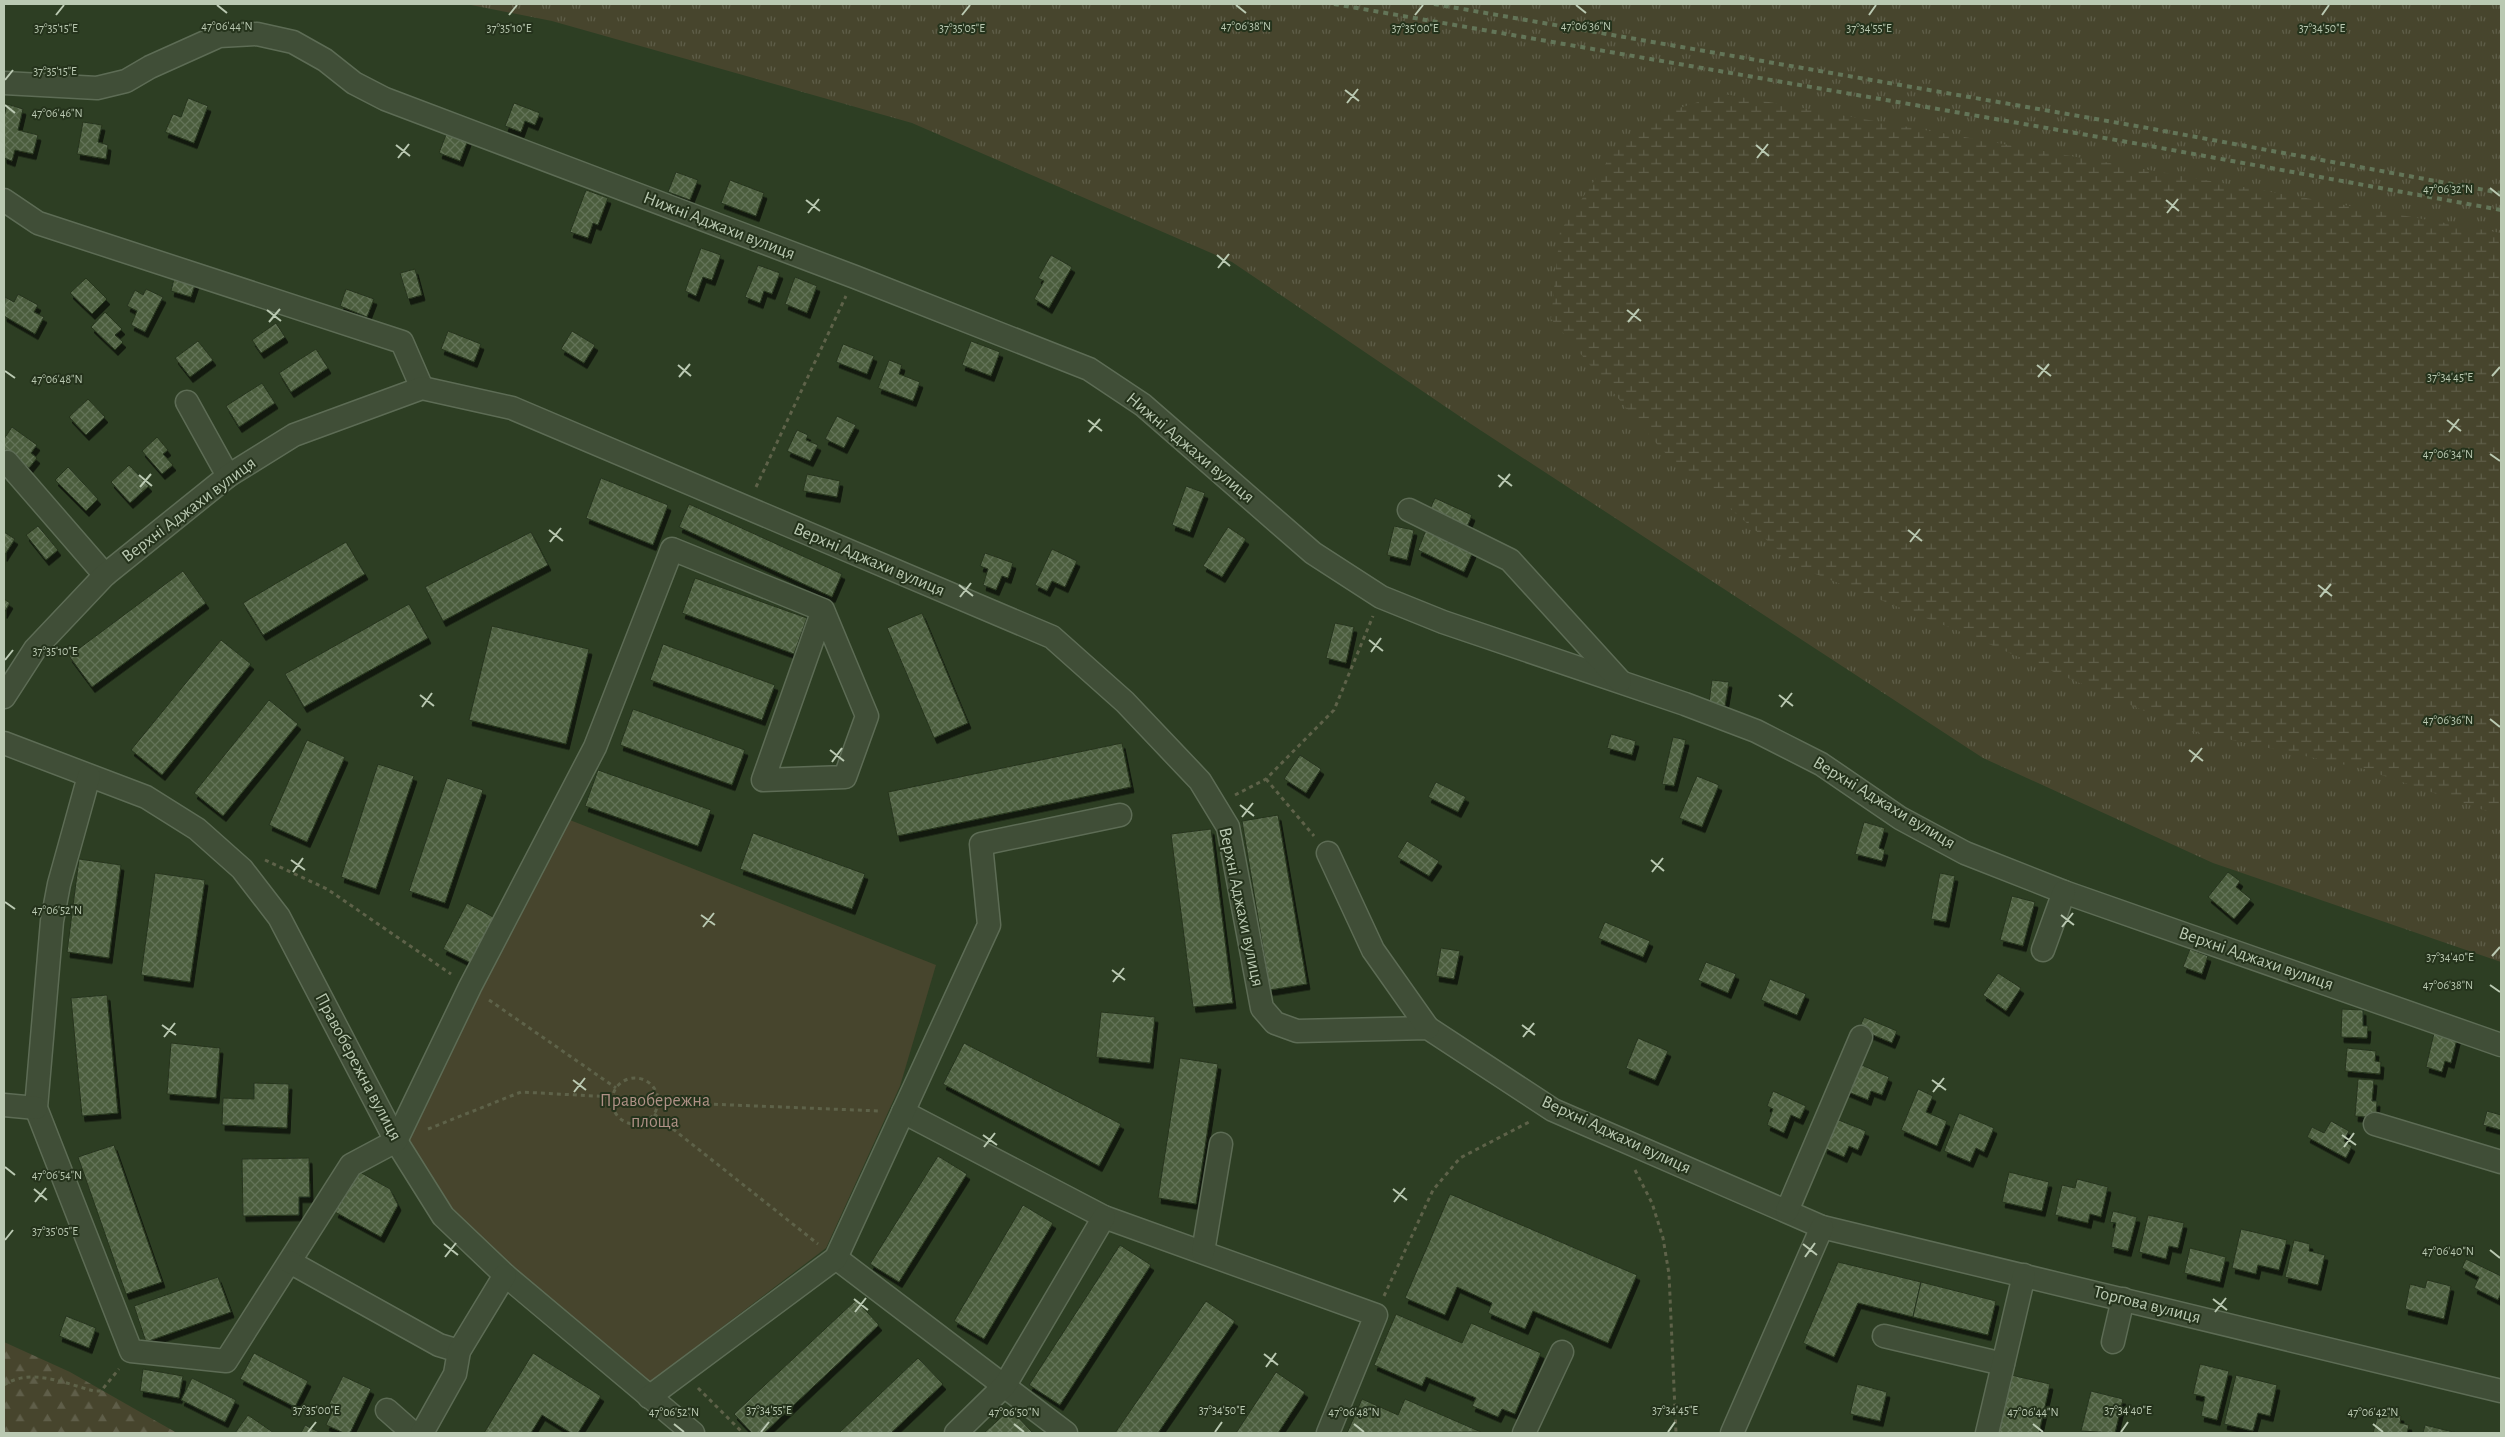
<svg xmlns="http://www.w3.org/2000/svg" width="2505" height="1437" font-family="'Alegreya Sans',sans-serif">
	<style>
		.grass { fill: url(#grass-tufts) }
		.forest { fill: url(#forest-firs) }
		.wetland { fill: url(#wetland-marsh) }
		.park { fill: #47452d }
		.building { fill: url(#building-cross-hatch); stroke: #27351e; filter: url(#shadow) }
		.lines { fill: none; stroke-linecap: round; stroke-linejoin: round }
		.minor-casing { stroke: #5d6c55; stroke-width: 25 }
		.path { stroke: #5e6249; stroke-width: 3; stroke-dasharray: 4 4; stroke-linecap: butt }
		.minor { stroke: #404e37; stroke-width: 22 }
		.rail { stroke: #637558; stroke-width: 4; stroke-dasharray: 5 5; stroke-linecap: butt }
		.ticks { fill: none; stroke: #bac9b2; stroke-width: 2 }
		.labels { text-anchor: middle; dominant-baseline: central; stroke-width: 4; stroke-linejoin: round; paint-order: stroke }
		.street-label { font-size: 18px; fill: #bac9b2; stroke: #25331c }
		.park-label { font-size: 18px; fill: #af9186; stroke: #25331c }
		.ticks-label { font-size: 12px; text-anchor: middle; fill: #bac9b2; stroke: #25331c; stroke-width: 4; stroke-linejoin: round; paint-order: stroke }
	</style>
	<defs>
		<pattern id="grass-tufts" width="24" height="20" patternUnits="userSpaceOnUse" patternTransform="scale(1.25)"><rect width="24" height="20" fill="#47452d"/><path d="M3 7l-1-3M5 7V3M7 7l1-3M15 17l-1-3M17 17v-4M19 17l1-3" fill="none" stroke="#5f5e49"/></pattern>
		<pattern id="forest-firs" width="22" height="20" patternUnits="userSpaceOnUse" patternTransform="scale(1.25)"><rect width="22" height="20" fill="#47452d"/><path d="M5 1l3.5 6h-7zM16 11l3.5 6h-7z" fill="#5f5e49"/></pattern>
		<pattern id="wetland-marsh" width="20" height="14" patternUnits="userSpaceOnUse" patternTransform="scale(1.25)"><rect width="20" height="14" fill="#47452d"/><path d="M1 5h8M5 5V1M11 12h8M15 12V8" fill="none" stroke="#5f5e49"/></pattern>
		<pattern id="building-cross-hatch" width="8" height="8" patternUnits="userSpaceOnUse" patternTransform="scale(1.25)"><rect width="8" height="8" fill="#4b5d3e"/><path d="M0 0l8 8M0 8l8-8" fill="none" stroke="#637358"/></pattern>
		<filter id="shadow"><feDropShadow dx="3" dy="5.5" stdDeviation="0" flood-color="#0009"/></filter>
	</defs>
	<rect width="100%" height="100%" fill="#2d3e23"/>
	<!-- grass -->
	<polygon class="grass" points="466,4 2501,4 2501,962 2213,863 1983,758 1471,424 1232,262 912,123 552,21"/>
	<!-- forest -->
	<polygon class="forest" points="4,1342 70,1372 177,1433 4,1433"/>
	<!-- wetland -->
	<polygon class="wetland" points="1724,94 2501,233 2501,816 2364,769 2191,731 1961,632 1798,567 1662,450 1551,319 1560,231 1611,156 1657,115"/>
	<!-- park -->
	<polygon class="park" points="570,820 936,965 900,1086 826,1248 642,1388 446,1208 398,1143"/>
	<!-- building -->
	<g class="building">
		<polygon points="188,98 208,106 194,143 165,132 173,114 181,117"/>
		<polygon points="514,103 540,113 535,125 525,121 521,132 505,126"/>
		<polygon points="7,104 23,109 18,130 38,135 33,154 15,150 12,161 4,158 4,117"/>
		<polygon points="83,122 102,125 98,142 108,145 106,159 77,154"/>
		<polygon points="447,132 468,140 460,161 439,153"/>
		<polygon points="676,172 698,180 690,200 668,192"/>
		<polygon points="730,180 764,193 756,216 721,203"/>
		<polygon points="586,190 608,198 598,225 593,223 588,238 570,232"/>
		<polygon points="701,248 721,255 712,280 703,277 696,296 685,291"/>
		<polygon points="1051,255 1072,267 1049,308 1034,299 1044,281 1038,278"/>
		<polygon points="758,265 780,273 772,294 764,291 760,303 745,297"/>
		<polygon points="415,269 422,295 408,299 400,273"/>
		<polygon points="175,275 196,282 191,297 171,291"/>
		<polygon points="795,277 817,286 807,313 785,304"/>
		<polygon points="86,278 107,299 92,314 70,293"/>
		<polygon points="146,289 163,297 145,332 131,325 137,311 127,306 135,290 143,295"/>
		<polygon points="346,289 374,299 367,317 340,306"/>
		<polygon points="18,294 38,305 34,312 44,317 35,334 4,316 5,297 14,302"/>
		<polygon points="105,312 122,329 115,335 123,342 115,350 91,327"/>
		<polygon points="276,323 285,337 261,353 252,340"/>
		<polygon points="448,331 481,344 474,362 441,349"/>
		<polygon points="572,331 595,345 584,363 561,349"/>
		<polygon points="198,341 213,360 190,377 175,358"/>
		<polygon points="971,341 1000,352 991,376 962,365"/>
		<polygon points="843,344 874,356 867,374 836,362"/>
		<polygon points="316,349 328,368 291,392 279,373"/>
		<polygon points="889,360 902,365 899,374 920,382 913,401 878,388"/>
		<polygon points="262,383 275,403 239,427 226,406"/>
		<polygon points="88,399 105,417 86,435 69,417"/>
		<polygon points="837,416 856,425 844,448 825,439"/>
		<polygon points="12,427 37,445 31,453 37,458 29,468 4,449 4,439"/>
		<polygon points="797,430 808,435 806,440 818,445 810,461 787,451"/>
		<polygon points="157,437 168,450 163,454 173,465 162,474 142,451"/>
		<polygon points="129,465 149,486 130,503 111,482"/>
		<polygon points="68,467 98,499 86,511 55,480"/>
		<polygon points="807,474 840,481 837,497 803,491"/>
		<polygon points="601,478 668,505 653,545 586,518"/>
		<polygon points="1186,486 1205,493 1190,532 1172,525"/>
		<polygon points="1435,498 1472,515 1467,527 1430,509"/>
		<polygon points="689,504 842,574 832,597 679,527"/>
		<polygon points="38,526 58,550 46,560 26,535"/>
		<polygon points="1394,526 1414,530 1407,560 1387,555"/>
		<polygon points="1228,527 1246,539 1222,577 1203,566"/>
		<polygon points="1426,530 1473,552 1464,572 1418,550"/>
		<polygon points="4,532 15,539 4,556"/>
		<polygon points="531,532 548,565 443,621 425,587"/>
		<polygon points="346,542 365,574 263,635 243,603"/>
		<polygon points="1052,549 1077,561 1065,587 1052,581 1047,591 1035,585"/>
		<polygon points="985,553 1013,563 1008,578 1002,576 996,590 983,585 988,569 980,566"/>
		<polygon points="183,571 206,603 92,687 69,656"/>
		<polygon points="695,578 807,618 794,654 682,613"/>
		<polygon points="4,599 10,603 4,613"/>
		<polygon points="409,604 428,638 304,707 285,674"/>
		<polygon points="922,613 968,723 934,738 887,628"/>
		<polygon points="1335,623 1354,627 1346,663 1326,658"/>
		<polygon points="492,626 589,649 566,744 469,720"/>
		<polygon points="221,640 251,664 162,775 131,750"/>
		<polygon points="663,644 775,685 762,720 650,680"/>
		<polygon points="1712,680 1729,682 1725,706 1709,703"/>
		<polygon points="269,700 298,724 223,816 194,793"/>
		<polygon points="633,709 745,750 732,785 620,745"/>
		<polygon points="1611,734 1636,741 1632,755 1607,748"/>
		<polygon points="1673,737 1686,740 1674,786 1662,784"/>
		<polygon points="307,740 345,757 307,842 269,825"/>
		<polygon points="1122,743 1131,787 897,836 888,792"/>
		<polygon points="1300,755 1321,769 1306,793 1284,779"/>
		<polygon points="378,764 414,776 376,889 341,877"/>
		<polygon points="598,770 711,810 698,846 585,806"/>
		<polygon points="1697,776 1719,785 1702,827 1679,818"/>
		<polygon points="447,778 483,790 445,903 409,891"/>
		<polygon points="1436,782 1466,797 1458,812 1428,797"/>
		<polygon points="1278,815 1307,984 1270,990 1242,821"/>
		<polygon points="1864,822 1885,828 1879,848 1885,850 1882,861 1855,854"/>
		<polygon points="1211,829 1233,1003 1193,1007 1171,834"/>
		<polygon points="753,833 865,874 852,909 740,869"/>
		<polygon points="1407,841 1439,861 1429,876 1397,857"/>
		<polygon points="79,859 121,865 109,958 67,952"/>
		<polygon points="2228,872 2240,881 2236,887 2251,899 2234,919 2208,897"/>
		<polygon points="155,873 205,880 190,982 141,975"/>
		<polygon points="1940,873 1955,876 1946,922 1931,919"/>
		<polygon points="2012,896 2035,902 2023,946 2000,940"/>
		<polygon points="467,903 495,918 471,963 443,949"/>
		<polygon points="1605,922 1650,941 1643,957 1598,938"/>
		<polygon points="1441,948 1460,951 1454,979 1436,976"/>
		<polygon points="2190,949 2208,956 2202,974 2183,967"/>
		<polygon points="1706,962 1736,974 1728,993 1698,980"/>
		<polygon points="1998,973 2021,988 2006,1011 1983,995"/>
		<polygon points="1770,979 1806,994 1797,1015 1761,1000"/>
		<polygon points="107,995 118,1113 82,1116 71,998"/>
		<polygon points="2342,1009 2363,1010 2363,1026 2368,1026 2367,1038 2341,1037"/>
		<polygon points="1101,1012 1155,1017 1150,1063 1096,1057"/>
		<polygon points="1864,1017 1897,1031 1892,1043 1859,1029"/>
		<polygon points="2435,1029 2458,1035 2451,1063 2445,1061 2442,1072 2426,1067"/>
		<polygon points="1638,1038 1668,1051 1655,1080 1626,1068"/>
		<polygon points="171,1043 220,1048 216,1098 167,1094"/>
		<polygon points="964,1043 1121,1124 1099,1166 943,1084"/>
		<polygon points="2347,1048 2376,1051 2375,1061 2381,1062 2380,1074 2345,1071"/>
		<polygon points="1180,1058 1218,1064 1196,1204 1158,1198"/>
		<polygon points="1857,1063 1889,1077 1882,1095 1871,1091 1868,1100 1846,1091"/>
		<polygon points="2358,1079 2374,1080 2372,1101 2377,1101 2376,1118 2355,1116"/>
		<polygon points="254,1083 289,1084 287,1128 222,1125 223,1098 254,1099"/>
		<polygon points="1918,1089 1933,1096 1926,1112 1947,1121 1937,1146 1901,1130"/>
		<polygon points="1773,1091 1806,1106 1800,1119 1791,1115 1784,1133 1767,1125 1773,1109 1767,1106"/>
		<polygon points="2487,1111 2501,1115 2501,1130 2483,1125"/>
		<polygon points="1959,1113 1994,1128 1984,1152 1976,1148 1970,1162 1944,1151"/>
		<polygon points="1836,1119 1866,1131 1858,1150 1849,1146 1844,1157 1824,1148"/>
		<polygon points="2331,1121 2349,1131 2344,1141 2352,1146 2346,1158 2307,1137 2312,1127 2324,1133"/>
		<polygon points="114,1145 162,1282 126,1294 78,1157"/>
		<polygon points="938,1156 967,1174 899,1282 870,1264"/>
		<polygon points="309,1158 310,1197 299,1197 299,1215 243,1216 242,1159"/>
		<polygon points="358,1171 390,1189 398,1205 381,1237 335,1212"/>
		<polygon points="2009,1172 2049,1182 2042,1211 2002,1202"/>
		<polygon points="2077,1179 2108,1187 2101,1217 2090,1214 2088,1223 2055,1215 2062,1185 2075,1188"/>
		<polygon points="1450,1194 1637,1275 1608,1343 1533,1311 1525,1329 1488,1313 1492,1303 1457,1287 1445,1315 1405,1298"/>
		<polygon points="1023,1205 1053,1223 984,1339 954,1321"/>
		<polygon points="2113,1211 2137,1217 2128,1251 2111,1247 2116,1223 2110,1222"/>
		<polygon points="2148,1215 2184,1223 2178,1248 2169,1246 2166,1259 2139,1252"/>
		<polygon points="2241,1229 2287,1240 2279,1270 2258,1265 2256,1274 2232,1268"/>
		<polygon points="2294,1240 2310,1244 2309,1251 2325,1255 2318,1285 2285,1277"/>
		<polygon points="1120,1245 1151,1265 1060,1405 1029,1385"/>
		<polygon points="2190,1248 2226,1257 2220,1282 2184,1273"/>
		<polygon points="2466,1259 2501,1276 2501,1293 2498,1300 2474,1288 2479,1277 2462,1268"/>
		<polygon points="1838,1262 1921,1282 1913,1317 1858,1303 1834,1357 1803,1343"/>
		<polygon points="218,1277 231,1312 146,1342 134,1306"/>
		<polygon points="2427,1280 2451,1286 2444,1319 2405,1309 2410,1284 2425,1288"/>
		<polygon points="1921,1282 1996,1301 1988,1335 1913,1317"/>
		<polygon points="856,1300 879,1325 764,1433 752,1433 734,1414"/>
		<polygon points="1206,1301 1235,1321 1158,1433 1115,1433"/>
		<polygon points="1396,1314 1462,1343 1471,1323 1541,1353 1515,1414 1502,1409 1498,1417 1472,1406 1476,1398 1426,1377 1422,1386 1374,1365"/>
		<polygon points="66,1316 96,1328 89,1348 59,1336"/>
		<polygon points="254,1353 308,1381 295,1407 240,1379"/>
		<polygon points="533,1353 601,1396 578,1433 571,1433 542,1415 531,1433 484,1433"/>
		<polygon points="918,1358 943,1384 891,1433 839,1433"/>
		<polygon points="2200,1364 2229,1371 2217,1420 2201,1416 2205,1397 2193,1394"/>
		<polygon points="143,1369 183,1376 179,1398 140,1391"/>
		<polygon points="1276,1372 1305,1392 1278,1433 1236,1433"/>
		<polygon points="2011,1375 2050,1384 2039,1433 1997,1433"/>
		<polygon points="2236,1375 2277,1385 2270,1416 2258,1413 2253,1431 2224,1424"/>
		<polygon points="343,1376 371,1389 350,1433 344,1433 326,1425 334,1407 329,1404"/>
		<polygon points="192,1378 236,1400 225,1422 181,1400"/>
		<polygon points="1857,1384 1887,1392 1880,1421 1850,1414"/>
		<polygon points="2091,1391 2123,1399 2115,1433 2081,1431"/>
		<polygon points="1362,1399 1398,1415 1405,1399 1481,1432 1347,1433"/>
		<polygon points="1010,1409 1033,1433 984,1433"/>
		<polygon points="2379,1410 2401,1416 2400,1423 2409,1425 2407,1433 2373,1433"/>
		<polygon points="248,1415 274,1433 235,1433"/>
		<polygon points="305,1425 321,1433 301,1433"/>
		<polygon points="2425,1425 2457,1433 2423,1433"/>
	</g>
	<g class="lines">
		<!-- minor casing -->
		<g class="minor-casing">
			<g id="minor">
				<polyline points="4,83 97,88 126,81 150,67 219,36 257,34 293,42 325,60 354,83 385,99 855,277 1089,369 1143,405 1313,553 1381,597 1443,622 1685,704 1756,731 1821,764 1900,818 1965,853 2064,892 2501,1045"/>
				<polyline points="4,200 38,223 402,342 422,388"/>
				<polyline points="187,402 228,476"/>
				<polyline points="7,462 105,575"/>
				<polyline points="1409,510 1510,560 1620,681"/>
				<polyline points="4,697 35,649 105,575 228,476 294,435 422,388 512,408 1052,637 1125,702 1200,781 1228,827 1262,1008 1275,1023 1297,1031 1428,1028 1553,1110 1822,1227 2501,1391"/>
				<polyline points="4,743 146,797 197,829 242,869 279,917 396,1141 443,1216 505,1275 693,1433"/>
				<polyline points="89,776 59,884 52,921 36,1108 131,1351 226,1361 351,1165 396,1141 470,987 595,747 672,549 823,610 867,716 845,777 763,780 823,610"/>
				<polyline points="1328,853 1373,950 1428,1028"/>
				<polyline points="2043,950 2064,892"/>
				<polyline points="4,1105 36,1108"/>
				<polyline points="903,1112 1104,1217 1376,1315 1328,1433"/>
				<polyline points="2375,1124 2501,1162"/>
				<polyline points="1787,1211 1861,1037"/>
				<polyline points="1203,1252 1221,1144"/>
				<polyline points="836,1258 1066,1433"/>
				<polyline points="290,1262 439,1345 459,1351"/>
				<polyline points="1884,1336 2003,1364"/>
				<polyline points="2113,1342 2123,1299"/>
				<polyline points="649,1397 836,1258 989,925 981,844 1120,815"/>
				<polyline points="387,1410 413,1433"/>
				<polyline points="422,1433 455,1374 459,1351 505,1275"/>
				<polyline points="956,1433 1005,1385 1104,1217"/>
				<polyline points="1524,1433 1562,1352"/>
				<polyline points="1732,1433 1822,1227"/>
				<polyline points="1987,1433 2024,1275"/>
			</g>
		</g>
		<!-- path -->
		<g class="path">
			<polyline points="756,487 846,296"/>
			<polyline points="1266,779 1314,836"/>
			<polyline points="1235,795 1266,779 1334,710 1373,616"/>
			<polyline points="265,860 327,889 451,974"/>
			<polyline points="489,1000 616,1088"/>
			<circle cx="635" cy="1101" r="23"/>
			<polyline points="658,1102 880,1111"/>
			<polyline points="654,1114 818,1244"/>
			<polyline points="428,1129 521,1092 613,1097"/>
			<polyline points="1635,1170 1652,1203 1663,1238 1669,1274 1676,1433"/>
			<polyline points="1384,1296 1433,1190 1460,1158 1531,1121"/>
			<path d="M4 1385C31 1367 66 1384 94 1391H101L119 1369"/>
			<polyline points="698,1388 743,1433"/>
		</g>
		<!-- minor -->
		<use href="#minor" class="minor"/>
		<!-- rail -->
		<g class="rail">
			<polyline points="1334,4 2139,144 2501,210"/>
			<polyline points="1434,4 2142,127 2501,193"/>
		</g>
	</g>
	<!-- ticks -->
	<path class="ticks" d="M217 5 227 13M1236 5 1246 13M1576 5 1586 13M56 15 64 5M509 15 517 5M962 15 970 5M1415 15 1423 5M1869 15 1876 5M2322 15 2329 5M5 80 13 70M1345 90 1359 101M1347 103 1358 89M5 105 15 113M396 145 410 156M1756 145 1769 156M398 158 409 144M1757 158 1768 144M2490 188 2500 196M806 200 820 211M2166 200 2179 211M808 213 819 199M2167 213 2178 199M1217 255 1230 266M1218 268 1229 254M267 310 281 321M1627 310 1641 321M269 322 280 309M1628 322 1639 309M678 365 691 376M2037 365 2051 376M5 371 15 378M2492 376 2500 367M679 377 690 364M2038 377 2049 364M1088 420 1102 431M2447 420 2461 431M1089 432 1100 419M2449 432 2459 419M2490 454 2500 461M139 475 152 486M1498 475 1512 486M140 487 151 474M1499 487 1510 474M549 530 563 541M1908 530 1922 541M550 542 561 528M1910 542 1920 529M959 585 973 596M2318 585 2332 596M960 597 971 583M2320 597 2331 584M1369 640 1383 651M1371 652 1381 638M5 660 13 650M420 695 434 706M1779 695 1793 706M422 707 432 693M1781 707 1792 693M2490 719 2500 727M830 750 844 761M2189 750 2203 761M832 762 842 748M2191 762 2202 748M1240 805 1254 816M1242 817 1253 803M291 860 305 870M1651 860 1664 871M293 872 303 858M1652 872 1663 858M5 902 15 909M701 915 715 925M2061 915 2074 925M703 927 714 913M2062 927 2073 913M2492 956 2500 947M1112 970 1125 980M1113 982 1124 968M2490 985 2500 992M162 1025 176 1035M1522 1025 1535 1035M164 1037 175 1023M1523 1037 1534 1023M573 1080 586 1090M1932 1080 1946 1090M574 1092 585 1078M1933 1092 1944 1078M983 1135 997 1145M2342 1135 2356 1145M984 1147 995 1133M2344 1147 2354 1133M5 1167 15 1175M34 1189 47 1200M1393 1189 1407 1200M35 1202 46 1188M1394 1202 1405 1188M5 1240 13 1230M444 1244 458 1255M1803 1244 1817 1255M2490 1250 2500 1258M445 1257 456 1243M1805 1257 1815 1243M854 1299 868 1310M2213 1299 2227 1310M855 1312 866 1298M2215 1312 2226 1298M1264 1354 1278 1365M1266 1367 1276 1353M674 1424 684 1432M1014 1424 1024 1432M1354 1424 1364 1432M2033 1424 2043 1432M2373 1424 2383 1432M308 1432 316 1422M761 1432 769 1422M1215 1432 1222 1422M1668 1432 1675 1422M2121 1432 2128 1422"/>
	<g class="labels">
		<!-- street labels -->
		<g class="street-label">
			<text transform="translate(719 226) rotate(21)">Нижні Аджахи вулиця</text>
			<text transform="translate(1190 448) rotate(40)">Нижні Аджахи вулиця</text>
			<text transform="translate(189 510) rotate(-37)">Верхні Аджахи вулиця</text>
			<text transform="translate(869 560) rotate(23)">Верхні Аджахи вулиця</text>
			<text transform="translate(1884 803) rotate(31)">Верхні Аджахи вулиця</text>
			<text transform="translate(1241 907) rotate(78)">Верхні Аджахи вулиця</text>
			<text transform="translate(2256 959) rotate(19)">Верхні Аджахи вулиця</text>
			<text transform="translate(358 1067) rotate(62)">Правобережна вулиця</text>
			<text transform="translate(1616 1135) rotate(25)">Верхні Аджахи вулиця</text>
			<text transform="translate(2147 1305) rotate(14)">Торгова вулиця</text>
		</g>
		<!-- park labels -->
		<g class="park-label">
			<text x="655" y="1101">Правобережна<tspan x="655" dy="21">площа</tspan></text>
		</g>
	</g>
	<g class="ticks-label">
		<text x="227" y="30">47°06'44"N</text>
		<text x="1246" y="30">47°06'38"N</text>
		<text x="1586" y="30">47°06'36"N</text>
		<text x="56" y="32">37°35'15"E</text>
		<text x="509" y="32">37°35'10"E</text>
		<text x="962" y="32">37°35'05"E</text>
		<text x="1415" y="32">37°35'00"E</text>
		<text x="1869" y="32">37°34'55"E</text>
		<text x="2322" y="32">37°34'50"E</text>
		<text x="55" y="75">37°35'15"E</text>
		<text x="57" y="117">47°06'46"N</text>
		<text x="2448" y="193">47°06'32"N</text>
		<text x="2450" y="381">37°34'45"E</text>
		<text x="57" y="383">47°06'48"N</text>
		<text x="2448" y="458">47°06'34"N</text>
		<text x="55" y="655">37°35'10"E</text>
		<text x="2448" y="724">47°06'36"N</text>
		<text x="57" y="914">47°06'52"N</text>
		<text x="2450" y="961">37°34'40"E</text>
		<text x="2448" y="989">47°06'38"N</text>
		<text x="57" y="1179">47°06'54"N</text>
		<text x="55" y="1235">37°35'05"E</text>
		<text x="2448" y="1255">47°06'40"N</text>
		<text x="316" y="1414">37°35'00"E</text>
		<text x="769" y="1414">37°34'55"E</text>
		<text x="1222" y="1414">37°34'50"E</text>
		<text x="1675" y="1414">37°34'45"E</text>
		<text x="2128" y="1414">37°34'40"E</text>
		<text x="674" y="1416">47°06'52"N</text>
		<text x="1014" y="1416">47°06'50"N</text>
		<text x="1354" y="1416">47°06'48"N</text>
		<text x="2033" y="1416">47°06'44"N</text>
		<text x="2373" y="1416">47°06'42"N</text>
	</g>
	<!-- border -->
	<rect width="2505" height="1437" fill="none" stroke="#bac9b2" stroke-width="10"/>
</svg>
